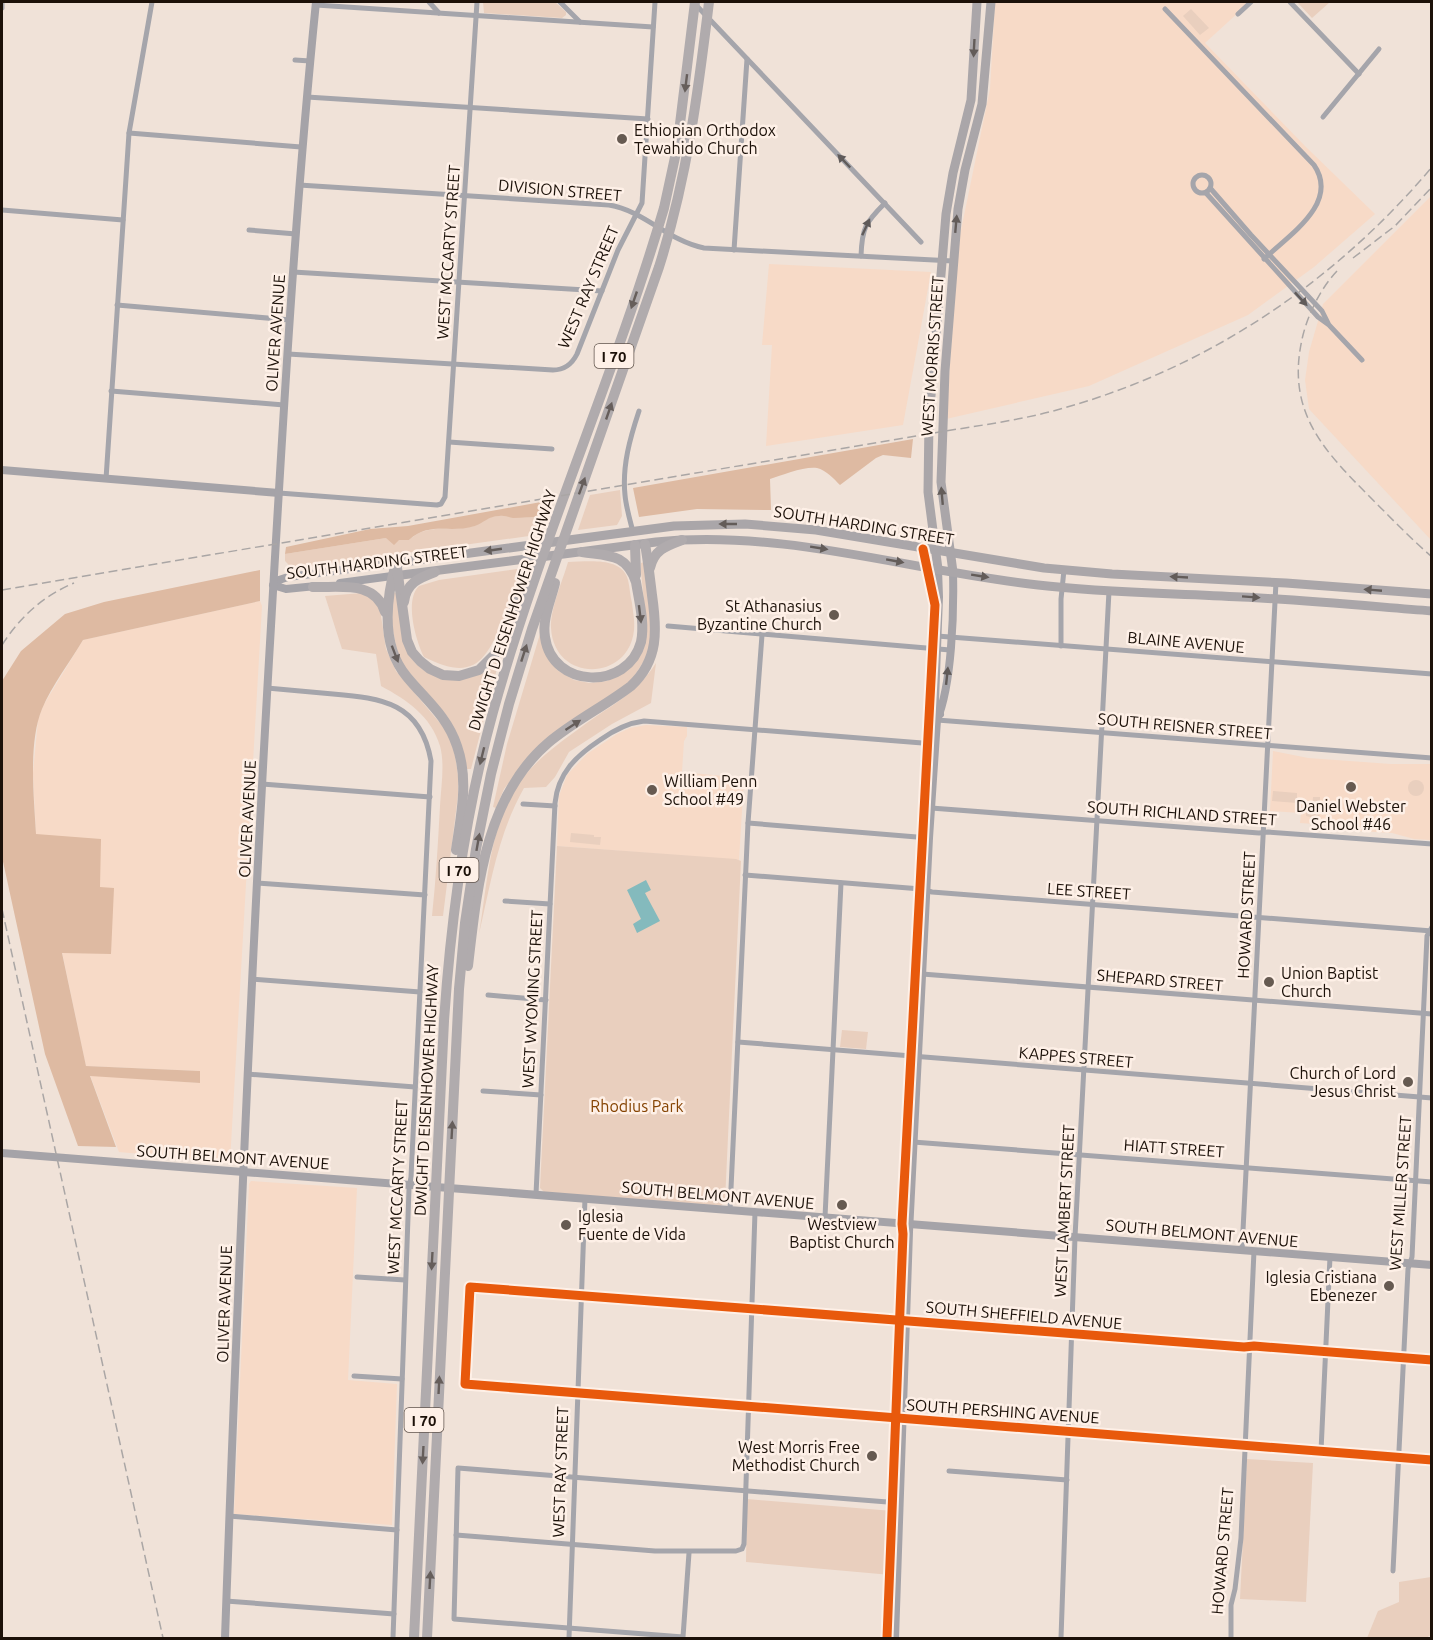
<svg xmlns="http://www.w3.org/2000/svg" width="1433" height="1640" font-family="Ubuntu,sans-serif">
	<style>
		.built { fill: #f7dac7 }
		.green { fill: #e9cfbe }
		.forest { fill: #debaa2 }
		.water { fill: #84babd }
		.lines { fill: none; stroke-linecap: round; stroke-linejoin: round }
		.street { stroke: #a5a5ab; stroke-width: 5 }
		.secondary { stroke: #a5a3a8; stroke-width: 8 }
		.primary { stroke: #aaa6a9; stroke-width: 9 }
		.highway { stroke: #b0abad; stroke-width: 10 }
		.rail { stroke: #aaa6a5; stroke-width: 1.5; stroke-dasharray: 9 4.5; stroke-linecap: butt }
		.cycleway-casing { stroke: #fef0e7; stroke-width: 13 }
		.cycleway { stroke: #e8590c; stroke-width: 9 }
		.oneway { fill: #635c59 }
		.oneway2 { fill: #665e5b }
		.oneway3 { fill: #605b5a }
		.oneway4 { fill: #605a58 }
		.poi-dot { fill: #665a51; stroke: #fef0e7; stroke-width: 2 }
		.labels { text-anchor: middle; dominant-baseline: central; stroke-width: 5; stroke-linejoin: round; paint-order: stroke }
		.shield { fill: #fef0e7; stroke: #60544c; stroke-width: 1.5 }
		.shield-label { font-size: 15px; font-weight: bold; fill: #1c1109 }
		.poi-label { font-size: 16px; fill: #1c1109; stroke: #fef0e7; text-anchor: start }
		.street-label { font-size: 16px; fill: #1c1109; stroke: #fef0e7 }
		.park-label { font-size: 16px; fill: #854302; stroke: #fef0e7 }
	</style>
	<rect width="100%" height="100%" fill="#f0e2d8"/>
	<!-- built -->
	<g class="built">
		<polygon points="995,2 1250,2 1205,43 1305,146 1375,214 1314,267 1248,315 1089,386 946,419 959,240 990,89"/>
		<polygon points="1431,196 1431,540 1309,409 1305,380 1309,352 1323,304"/>
		<polygon points="769,264 931,272 903,425 766,446 772,345 762,345"/>
		<polygon points="260,601 262,606 230,1162 119,1152 90,1075 200,1083 200,1071 86,1066 62,952 114,888 100,888 36,834 33,773 38,720 43,706 83,640"/>
		<polygon points="646,725 687,727 687,736 684,741 682,772 744,778 739,860 557,846 559,796 567,775 587,754 617,734 630,728"/>
		<polygon points="1273,751 1308,758 1391,764 1431,764 1430,840 1414,839 1392,833 1327,829 1327,825 1300,823 1301,813 1270,811"/>
		<polygon points="251,1181 357,1188 348,1380 397,1384 392,1525 234,1514 249,1184"/>
	</g>
	<!-- green -->
	<g class="green">
		<polygon points="483,2 555,2 566,12 566,15 562,18 484,13"/>
		<polygon points="1297,2 1330,2 1312,18"/>
		<polygon points="1191,9 1209,28 1200,35 1183,16"/>
		<polygon points="620,490 622,516 617,525 578,530 590,495"/>
		<path d="M500 515 526 518 546 516 536 535 299 568H292L285 561V554L386 538 409 540C429 522 449 533 474 526 479 525 481 521 486 519 490 517 495 516 500 515Z"/>
		<path d="M568 562C587 562 622 556 628 580 630 588 630 596 632 603 633 612 635 622 634 630 629 682 554 683 551 628 550 609 563 580 568 562Z"/>
		<polygon points="644,562 653,637 649,653 631,681 530,755 504,789 496,808 493,807 507,744 540,634 557,670 574,680 590,683 607,681 635,663 643,651 647,632 641,572 641,563"/>
		<path d="M524 568C517 586 510 603 503 620 485 664 472 681 424 657 416 641 404 600 419 586L439 580Z"/>
		<polygon points="392,592 396,593 408,653 416,664 426,672 469,678 486,672 496,660 499,661 471,769 467,769 447,716 402,664 396,646 392,624"/>
		<path d="M362 593 375 599 380 609 386 649 396 671 445 729 454 749 458 775V795L443 916H432C436 879 438 842 440 806 441 787 445 764 440 746 431 716 407 700 381 686L376 654 342 649 325 596Z"/>
		<path d="M656 663 651 703 612 724 569 752 555 777 546 787 524 788C498 834 491 882 479 934 487 887 489 832 514 791 530 764 555 746 580 728 609 706 636 695 656 663Z"/>
		<circle cx="1416" cy="788" r="8"/>
		<polygon points="1273,791 1297,793 1297,803 1272,801"/>
		<polygon points="1313,797 1320,797 1319,822 1310,822 1310,817 1306,816 1306,809 1312,809"/>
		<polygon points="571,833 594,835 594,837 601,837 600,845 570,842"/>
		<polygon points="557,846 736,859 741,861 725,1201 721,1206 544,1192 540,1188"/>
		<polygon points="842,1030 868,1032 866,1049 840,1047"/>
		<polygon points="1247,1459 1313,1463 1306,1602 1240,1599"/>
		<polygon points="747,1499 893,1511 891,1575 746,1562"/>
		<polygon points="1431,1577 1431,1635 1426,1638 1367,1638 1378,1611 1399,1602 1399,1582"/>
	</g>
	<!-- forest -->
	<g class="forest">
		<path d="M913 439 911 458 883 455 876 458 840 485C834 479 826 470 817 468 805 466 782 475 770 479L771 510 697 509 639 517 633 488Z"/>
		<path d="M552 500 546 516C535 517 524 518 513 518 509 517 504 515 499 516 489 516 483 523 475 526 449 534 430 521 409 540H399L394 545 386 538 285 554 286 547 370 529 408 526Z"/>
		<path d="M260 570V601L83 640C70 662 52 685 42 709 28 743 34 797 36 834L101 839 100 887 114 888 111 954 62 953 86 1066 200 1071V1083L90 1076 116 1147 78 1146 45 1054 2 857V681L21 651 65 614 104 602Z"/>
	</g>
	<!-- water -->
	<polygon class="water" points="646,880 651,890 645,893 660,921 637,933 633,924 641,919 627,890"/>
	<g class="lines">
		<!-- street -->
		<g class="street">
			<polyline points="429,2 439,13"/>
			<polyline points="560,2 580,22"/>
			<polyline points="1290,2 1359,74"/>
			<polyline points="695,4 921,242"/>
			<polyline points="316,5 653,27"/>
			<polyline points="2,8 2,2"/>
			<path d="M1165 9 1314 165C1340 203 1289 235 1264 259"/>
			<polyline points="1238,14 1251,2"/>
			<polyline points="295,60 310,61"/>
			<polyline points="307,97 648,119"/>
			<polyline points="1323,117 1379,49"/>
			<polyline points="129,133 301,147"/>
			<circle cx="1202" cy="184" r="9"/>
			<path d="M299 185 609 205C645 211 668 241 704 248L953 261"/>
			<polyline points="1211,189 1251,235 1322,311 1328,323"/>
			<polyline points="1206,193 1318,317 1329,325 1362,360"/>
			<polyline points="2,210 123,220"/>
			<polyline points="249,230 296,234"/>
			<polyline points="734,250 747,59"/>
			<path d="M861 256C862 228 865 223 885 203"/>
			<polyline points="293,272 602,291"/>
			<polyline points="117,305 290,320"/>
			<path d="M288 354 553 370C565 370 572 364 577 354L618 250 642 203 655 2"/>
			<polyline points="111,391 284,405"/>
			<polyline points="449,442 552,449"/>
			<polyline points="106,479 129,133 152,2"/>
			<polyline points="279,493 437,505 441,504 445,497 477,2"/>
			<path d="M633 532C630 520 626 507 625 495 622 466 630 438 639 411"/>
			<polyline points="668,626 950,650"/>
			<polyline points="937,636 1432,674"/>
			<polyline points="1061,646 1061,599 1064,570"/>
			<path d="M267 688C289 690 311 692 333 694 382 698 421 703 431 761L411 1177 409 1189 393 1638"/>
			<polyline points="937,720 1432,758"/>
			<polyline points="262,784 430,797"/>
			<polyline points="523,804 555,806"/>
			<polyline points="931,808 1259,833 1268,832 1432,844"/>
			<polyline points="748,823 929,838"/>
			<polyline points="745,875 921,889 932,892 1432,931"/>
			<polyline points="257,883 425,895"/>
			<polyline points="505,901 550,904"/>
			<polyline points="922,974 1432,1014"/>
			<polyline points="252,979 420,992"/>
			<polyline points="488,995 546,1000"/>
			<polyline points="738,1042 1432,1098"/>
			<polyline points="247,1074 415,1087"/>
			<polyline points="483,1091 541,1095"/>
			<polyline points="913,1142 1432,1182"/>
			<path d="M536 1194 555 803C558 773 576 756 600 740 614 730 627 723 644 721L935 744"/>
			<polyline points="730,1210 748,823 762,635"/>
			<polyline points="825,1217 841,883"/>
			<polyline points="1242,1250 1276,582"/>
			<polyline points="357,1277 405,1280"/>
			<polyline points="1432,1360 1254,1346 1244,1347 470,1287 465,1384 1432,1460"/>
			<polyline points="354,1376 402,1379"/>
			<polyline points="1321,1451 1330,1257"/>
			<polyline points="949,1471 1067,1480"/>
			<polyline points="229,1516 397,1530"/>
			<polyline points="456,1535 655,1551 736,1551 742,1549 744,1544 755,1212"/>
			<polyline points="689,1553 683,1637 454,1619 458,1468 900,1503"/>
			<polyline points="1393,1571 1408,1269 1412,1257 1427,936 1432,927"/>
			<polyline points="226,1601 394,1614"/>
			<polyline points="569,1638 585,1198"/>
			<polyline points="1061,1638 1075,1237 1109,591"/>
			<polyline points="1231,1638 1231,1605 1235,1589 1241,1538 1254,1251"/>
		</g>
		<!-- secondary -->
		<g class="secondary">
			<polyline points="2,470 279,493"/>
			<polyline points="938,569 939,597 935,700 940,714"/>
			<polyline points="340,583 392,576"/>
			<polyline points="316,586 286,589 273,585 279,580 288,577 396,563"/>
			<polyline points="2,1153 1432,1265"/>
			<path d="M225 1638C237 1301 251 963 271 626 283 418 295 209 316 2"/>
			<path d="M895 1638 909 1232 929 838 937 720C952 684 954 612 953 572"/>
		</g>
		<!-- primary -->
		<g class="primary">
			<polyline points="396,563 674,526 745,524 816,530 1044,568 1112,574 1286,583 1432,594"/>
			<polyline points="938,569 928,492 929,420 946,214 953,173 971,100 977,2"/>
			<polyline points="953,572 941,482 945,371 958,209 965,170 982,104 991,2"/>
			<path d="M394 576 656 542C786 529 910 571 1038 585 1106 593 1174 593 1242 597 1305 600 1368 606 1432 611"/>
		</g>
		<!-- highway -->
		<g class="highway">
			<polyline points="635,545 636,575"/>
			<path d="M396 563C386 599 380 645 407 677 426 700 447 716 457 746 469 780 461 815 456 850"/>
			<polyline points="397,568 407,640 412,652 420,661 430,669 443,675 459,676 479,670 495,654 539,550"/>
			<path d="M650 568C654 550 666 546 682 540"/>
			<path d="M555 583C551 600 542 619 545 637 552 689 628 691 641 642 645 623 639 601 636 582 626 553 608 556 582 552"/>
			<path d="M313 587C340 588 375 580 385 612"/>
			<path d="M404 602C406 583 419 578 435 572"/>
			<path d="M468 966C477 888 485 797 548 743 574 721 605 706 631 686 659 660 657 630 652 595 650 578 648 561 645 544"/>
			<path d="M414 1638 444 1021C451 916 465 813 493 712 540 541 614 378 664 208L677 148 695 2"/>
			<path d="M427 1638 459 989 465 923 476 849 491 774 509 704 532 629 659 267C687 179 698 93 709 2"/>
		</g>
		<!-- rail -->
		<g class="rail">
			<polyline points="1353,258 1395,226 1432,187"/>
			<path d="M1337 271C1321 288 1309 312 1303 335 1285 409 1321 448 1369 496 1390 517 1410 538 1432 557"/>
			<path d="M2 590 916 436C965 427 1016 422 1064 408 1209 367 1335 282 1432 167"/>
			<path d="M2 645C20 617 43 596 74 583"/>
			<polyline points="2,909 163,1638"/>
		</g>
		<!-- cycleway casing -->
		<g class="cycleway-casing">
			<g id="cycleway">
				<polyline points="1432,1360 1254,1346 1244,1347 470,1287 465,1384 1432,1460"/>
				<polyline points="887,1638 903,1234 902,1224 935,605 923,549"/>
			</g>
		</g>
		<!-- cycleway -->
		<use href="#cycleway" class="cycleway"/>
	</g>
	<!-- one-way arrows -->
	<defs><path id="oneway-solid" d="M-6-.8H1V-3.2L6.5 0L1 3.2V.8H-6Z" transform="scale(1.5)"/></defs>
	<g class="oneway">
		<use href="#oneway-solid" transform="translate(974 48) rotate(93)"/>
		<use href="#oneway-solid" transform="translate(956 224) rotate(-85)"/>
		<use href="#oneway-solid" transform="translate(942 496) rotate(-95)"/>
		<use href="#oneway-solid" transform="translate(728 524) rotate(180)"/>
		<use href="#oneway-solid" transform="translate(819 548) rotate(9)"/>
		<use href="#oneway-solid" transform="translate(493 550) rotate(172)"/>
		<use href="#oneway-solid" transform="translate(895 561) rotate(10)"/>
		<use href="#oneway-solid" transform="translate(980 576) rotate(9)"/>
		<use href="#oneway-solid" transform="translate(1179 577) rotate(-177)"/>
		<use href="#oneway-solid" transform="translate(1373 590) rotate(-175)"/>
		<use href="#oneway-solid" transform="translate(1251 597) rotate(4)"/>
	</g>
	<g class="oneway2">
		<use href="#oneway-solid" transform="translate(686 83) rotate(97)"/>
		<use href="#oneway-solid" transform="translate(634 300) rotate(109)"/>
		<use href="#oneway-solid" transform="translate(609 411) rotate(-71)"/>
		<use href="#oneway-solid" transform="translate(582 486) rotate(-70)"/>
		<use href="#oneway-solid" transform="translate(640 614) rotate(83)"/>
		<use href="#oneway-solid" transform="translate(524 653) rotate(-72)"/>
		<use href="#oneway-solid" transform="translate(395 654) rotate(69)"/>
		<use href="#oneway-solid" transform="translate(573 725) rotate(-33)"/>
		<use href="#oneway-solid" transform="translate(482 756) rotate(104)"/>
		<use href="#oneway-solid" transform="translate(478 842) rotate(-80)"/>
		<use href="#oneway-solid" transform="translate(452 1130) rotate(-87)"/>
		<use href="#oneway-solid" transform="translate(432 1261) rotate(93)"/>
		<use href="#oneway-solid" transform="translate(439 1385) rotate(-87)"/>
		<use href="#oneway-solid" transform="translate(423 1455) rotate(93)"/>
		<use href="#oneway-solid" transform="translate(430 1580) rotate(-87)"/>
	</g>
	<g class="oneway3">
		<use href="#oneway-solid" transform="translate(844 161) rotate(-134)"/>
		<use href="#oneway-solid" transform="translate(866 227) rotate(-65)"/>
		<use href="#oneway-solid" transform="translate(1301 299) rotate(47)"/>
	</g>
	<use class="oneway4" href="#oneway-solid" transform="translate(947 676) rotate(-84)"/>
	<!-- markers -->
	<g class="poi-dot">
		<circle cx="622" cy="139" r="6"/>
		<circle cx="834" cy="615" r="6"/>
		<circle cx="1351" cy="787" r="6"/>
		<circle cx="652" cy="790" r="6"/>
		<circle cx="1269" cy="982" r="6"/>
		<circle cx="1408" cy="1082" r="6"/>
		<circle cx="842" cy="1205" r="6"/>
		<circle cx="566" cy="1225" r="6"/>
		<circle cx="1389" cy="1286" r="6"/>
		<circle cx="872" cy="1456" r="6"/>
	</g>
	<g class="labels">
		<!-- shield labels -->
		<g class="shield">
			<rect x="594.5" y="344" width="39" height="24" rx="4.5"/>
			<rect x="439.5" y="858" width="39" height="24" rx="4.5"/>
			<rect x="404.5" y="1408" width="39" height="24" rx="4.5"/>
		</g>
		<g class="shield-label">
			<text x="614" y="356">I 70</text>
			<text x="459" y="870">I 70</text>
			<text x="424" y="1420">I 70</text>
		</g>
		<!-- poi labels -->
		<g class="poi-label">
			<text x="634" y="130">Ethiopian Orthodox<tspan x="634" dy="18">Tewahido Church</tspan></text>
			<text x="822" y="606" text-anchor="end">St Athanasius<tspan x="822" dy="18">Byzantine Church</tspan></text>
			<text x="664" y="781">William Penn<tspan x="664" dy="18">School #49</tspan></text>
			<text x="1351" y="806" text-anchor="middle">Daniel Webster<tspan x="1351" dy="18">School #46</tspan></text>
			<text x="1281" y="973">Union Baptist<tspan x="1281" dy="18">Church</tspan></text>
			<text x="1396" y="1073" text-anchor="end">Church of Lord<tspan x="1396" dy="18">Jesus Christ</tspan></text>
			<text x="578" y="1216">Iglesia<tspan x="578" dy="18">Fuente de Vida</tspan></text>
			<text x="842" y="1224" text-anchor="middle">Westview<tspan x="842" dy="18">Baptist Church</tspan></text>
			<text x="1377" y="1277" text-anchor="end">Iglesia Cristiana<tspan x="1377" dy="18">Ebenezer</tspan></text>
			<text x="860" y="1447" text-anchor="end">West Morris Free<tspan x="860" dy="18">Methodist Church</tspan></text>
		</g>
		<!-- street labels -->
		<g class="street-label">
			<text transform="translate(560 190) rotate(5)">DIVISION STREET</text>
			<text transform="translate(448 252) rotate(-86)">WEST MCCARTY STREET</text>
			<text transform="translate(588 287) rotate(-67)">WEST RAY STREET</text>
			<text transform="translate(275 333) rotate(-86)">OLIVER AVENUE</text>
			<text transform="translate(932 356) rotate(-86)">WEST MORRIS STREET</text>
			<text transform="translate(864 525) rotate(9)">SOUTH HARDING STREET</text>
			<text transform="translate(377 562) rotate(-7)">SOUTH HARDING STREET</text>
			<text transform="translate(512 610) rotate(-72)">DWIGHT D EISENHOWER HIGHWAY</text>
			<text transform="translate(1186 642) rotate(5)">BLAINE AVENUE</text>
			<text transform="translate(1185 726) rotate(5)">SOUTH REISNER STREET</text>
			<text transform="translate(1182 813) rotate(4)">SOUTH RICHLAND STREET</text>
			<text transform="translate(247 819) rotate(-87)">OLIVER AVENUE</text>
			<text transform="translate(1089 891) rotate(4)">LEE STREET</text>
			<text transform="translate(1246 915) rotate(-87)">HOWARD STREET</text>
			<text transform="translate(1160 980) rotate(5)">SHEPARD STREET</text>
			<text transform="translate(532 999) rotate(-87)">WEST WYOMING STREET</text>
			<text transform="translate(1076 1057) rotate(5)">KAPPES STREET</text>
			<text transform="translate(426 1090) rotate(-87)">DWIGHT D EISENHOWER HIGHWAY</text>
			<text transform="translate(1174 1148) rotate(4)">HIATT STREET</text>
			<text transform="translate(233 1157) rotate(4)">SOUTH BELMONT AVENUE</text>
			<text transform="translate(397 1187) rotate(-87)">WEST MCCARTY STREET</text>
			<text transform="translate(1400 1193) rotate(-86)">WEST MILLER STREET</text>
			<text transform="translate(718 1195) rotate(5)">SOUTH BELMONT AVENUE</text>
			<text transform="translate(1064 1211) rotate(-87)">WEST LAMBERT STREET</text>
			<text transform="translate(1202 1233) rotate(5)">SOUTH BELMONT AVENUE</text>
			<text transform="translate(224 1304) rotate(-88)">OLIVER AVENUE</text>
			<text transform="translate(1024 1315) rotate(5)">SOUTH SHEFFIELD AVENUE</text>
			<text transform="translate(1003 1411) rotate(4)">SOUTH PERSHING AVENUE</text>
			<text transform="translate(560 1472) rotate(-88)">WEST RAY STREET</text>
			<text transform="translate(1222 1551) rotate(-85)">HOWARD STREET</text>
		</g>
		<!-- park labels -->
		<g class="park-label">
			<text x="637" y="1106">Rhodius Park</text>
		</g>
	</g>
	<!-- border -->
	<rect width="1433" height="1640" fill="none" stroke="#1c1109" stroke-width="6"/>
</svg>
